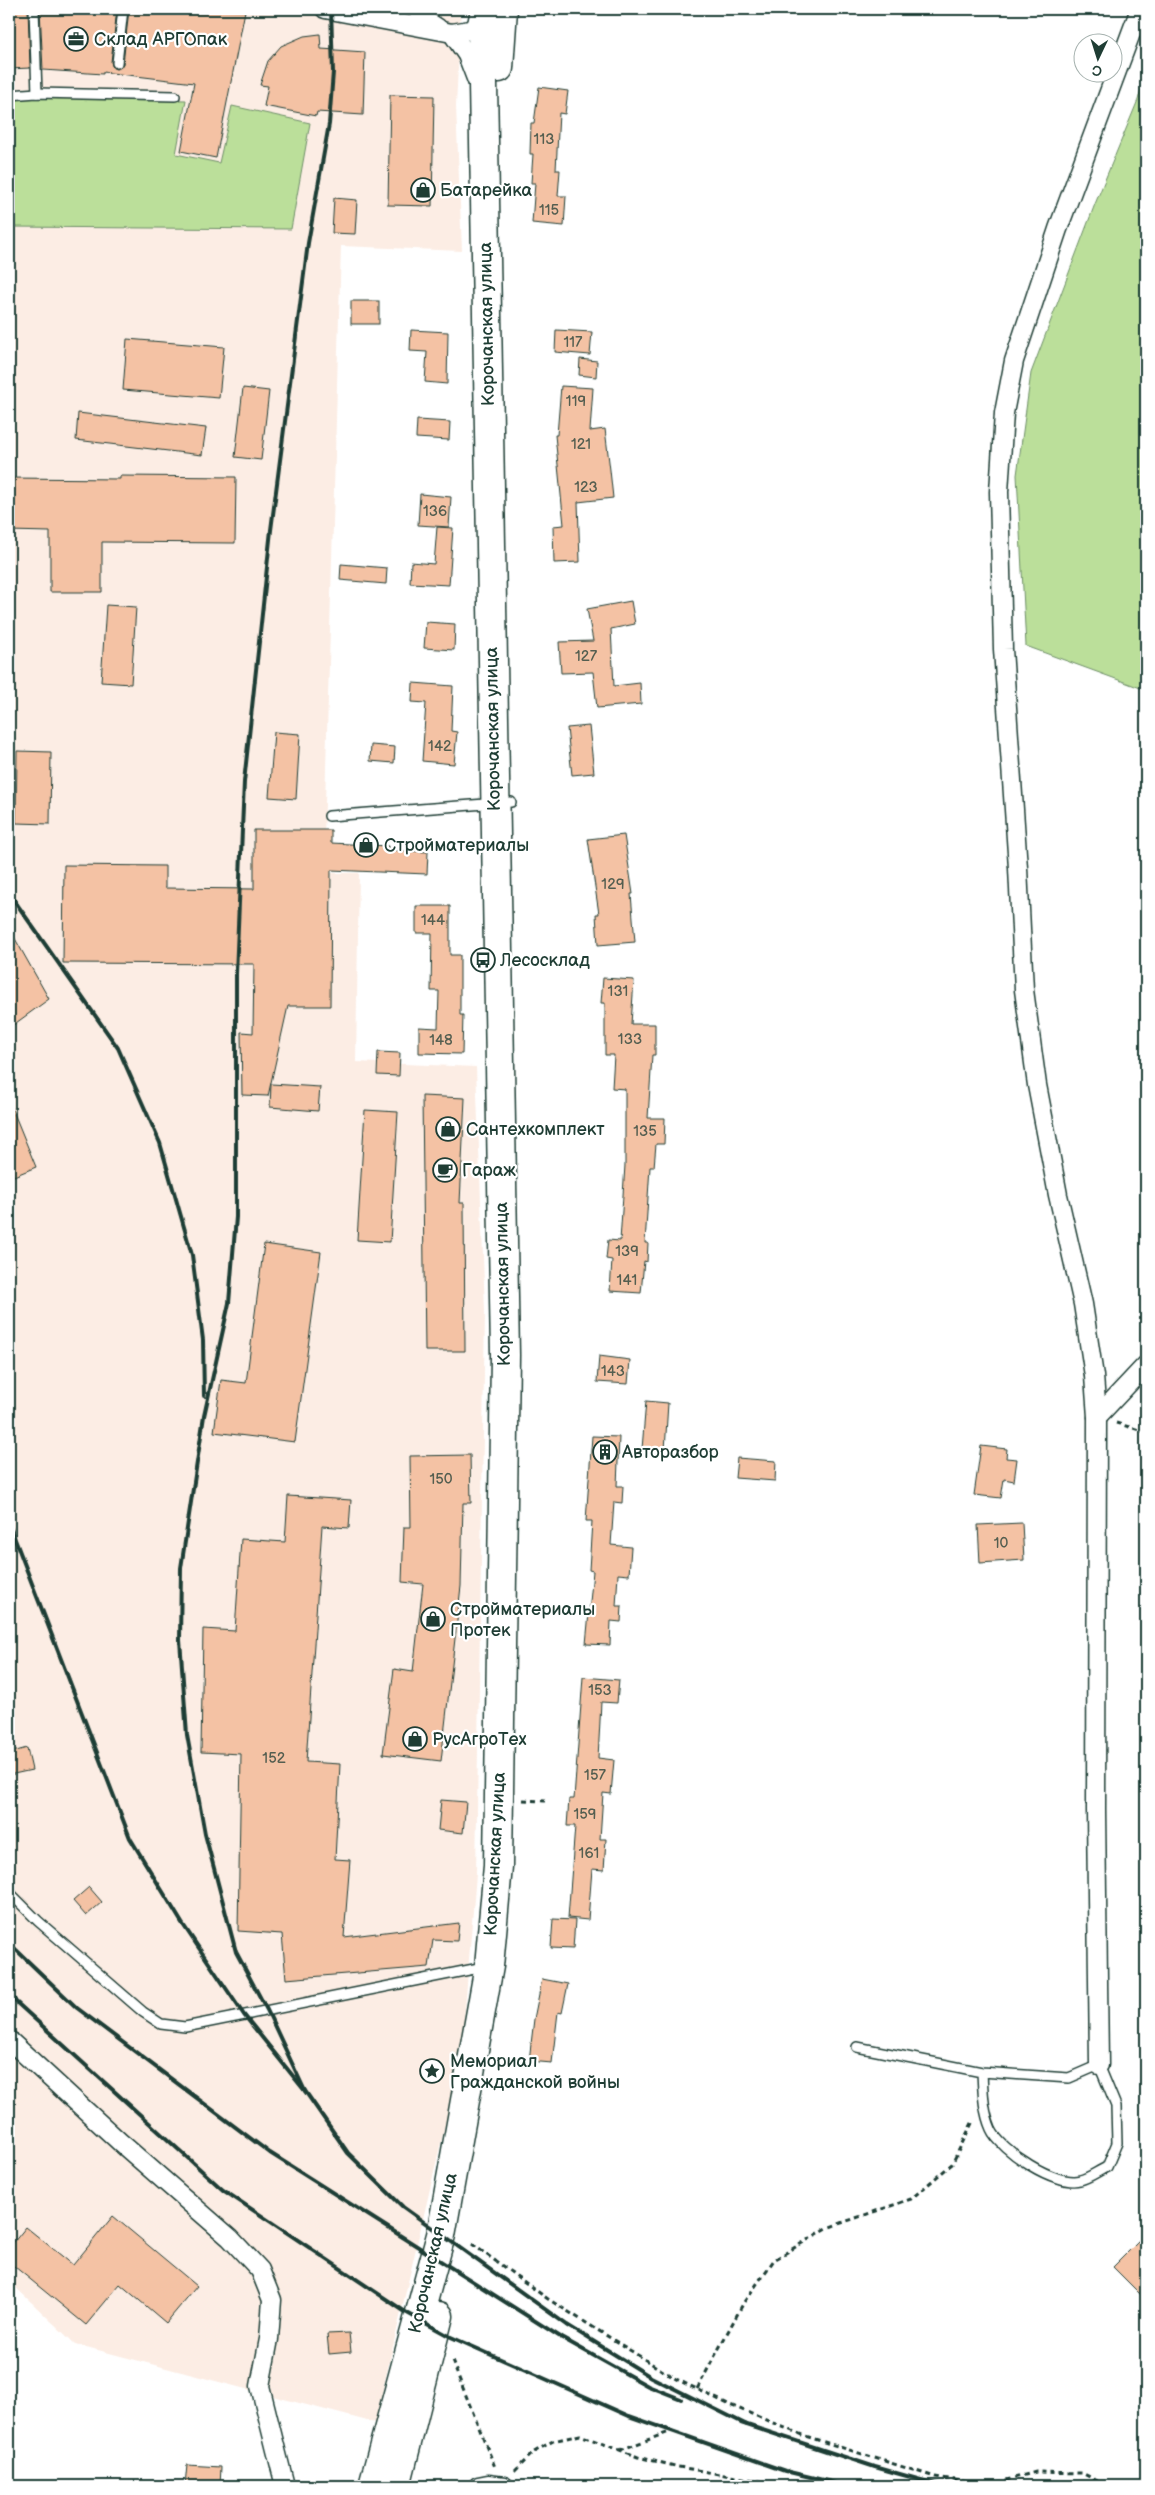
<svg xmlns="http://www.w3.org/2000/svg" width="1155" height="2495" font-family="'Balsamiq Sans',sans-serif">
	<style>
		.built { fill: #fcede4 }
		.green { fill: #bbdf9a; stroke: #6d8e67 }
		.building { fill: #f4c2a4; stroke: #1f3d34 }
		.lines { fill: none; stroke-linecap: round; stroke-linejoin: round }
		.service-casing { stroke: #1f3d34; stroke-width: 12 }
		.minor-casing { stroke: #1f3d34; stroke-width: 21 }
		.primary-casing { stroke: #1f3d34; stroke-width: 31 }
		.path { stroke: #1f3d34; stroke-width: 3; stroke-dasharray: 5 4; stroke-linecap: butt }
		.service { stroke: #fff; stroke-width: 9 }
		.minor { stroke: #fff; stroke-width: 18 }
		.primary { stroke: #fff; stroke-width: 28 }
		.rail { stroke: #1f3d34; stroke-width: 4 }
		.labels { text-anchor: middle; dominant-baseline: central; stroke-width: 4.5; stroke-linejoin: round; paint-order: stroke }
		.number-label { font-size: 15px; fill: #545e50 }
		.poi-label { font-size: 18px; fill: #1f3d34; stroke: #fff; text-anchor: start }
		.street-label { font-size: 18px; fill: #1f3d34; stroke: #fff }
	</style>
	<rect width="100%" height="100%" fill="#fff"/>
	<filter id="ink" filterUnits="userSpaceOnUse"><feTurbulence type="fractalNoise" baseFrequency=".02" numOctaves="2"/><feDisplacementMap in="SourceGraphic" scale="10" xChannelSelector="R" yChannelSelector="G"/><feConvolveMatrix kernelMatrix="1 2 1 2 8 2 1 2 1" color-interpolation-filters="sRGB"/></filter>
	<g filter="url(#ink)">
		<!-- built -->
		<polygon class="built" points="9,9 461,9 456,106 462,251 341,246 323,873 359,873 356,1062 476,1067 485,1311 476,1874 461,2057 375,2423 75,2344 9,2281"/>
		<!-- green -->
		<g class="green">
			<polygon points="1146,71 1146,690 1026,646 1017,475 1031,373 1095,204 1138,100"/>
			<polygon points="33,98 186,100 176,154 219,163 232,106 310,123 291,229 9,227 9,100"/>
		</g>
		<!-- building -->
		<g class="building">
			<polygon points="9,9 28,9 30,68 9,69"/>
			<polygon points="40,9 117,9 111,62 113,68 117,69 123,64 129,9 245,11 216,158 181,151 194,83 103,72 103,74 43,70"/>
			<polygon points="320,34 321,49 365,52 363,115 317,112 316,116 264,106 268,86 260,85 268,61 281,46 304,36"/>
			<polygon points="539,87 568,91 565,114 559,113 556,170 560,170 558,196 566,196 564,226 532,223 535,183 531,183 533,154 530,154 531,123 534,123"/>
			<polygon points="390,95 434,96 432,206 388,205"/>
			<polygon points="334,198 357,200 355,234 332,233"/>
			<rect x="351" y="301" width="28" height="23"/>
			<polygon points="411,330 448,332 447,384 425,382 427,352 410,351"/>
			<polygon points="556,330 592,332 590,355 555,352"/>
			<polygon points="127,339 224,347 219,398 123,390"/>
			<polygon points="580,359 597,361 596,377 579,375"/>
			<polygon points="561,386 593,388 590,431 605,429 610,470 613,498 578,502 580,562 554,563 553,526 564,525 555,435 557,435"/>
			<polygon points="243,388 269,391 261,460 235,457"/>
			<polygon points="78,413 206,428 202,455 76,440"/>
			<polygon points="417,420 450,422 449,440 416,438"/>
			<polygon points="120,476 236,477 235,543 102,542 102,592 50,592 50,532 9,531 9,478 120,479"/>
			<polygon points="420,494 451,497 449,527 418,525"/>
			<polygon points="437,527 453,528 449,585 410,583 411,562 434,564"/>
			<polygon points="341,564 387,568 386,584 340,580"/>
			<polygon points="631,601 635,624 611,629 614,686 640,683 641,704 597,708 593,672 561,673 559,642 593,641 587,609"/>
			<polygon points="106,605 136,607 131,684 101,682"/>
			<polygon points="426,622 455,624 454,650 424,648"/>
			<polygon points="413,683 453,686 451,731 457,732 454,764 422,761 426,703 412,702"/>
			<polygon points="589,726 594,773 572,775 567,728"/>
			<polygon points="274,732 300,734 296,799 269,797"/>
			<polygon points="371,745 395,747 394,763 370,761"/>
			<polygon points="17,751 51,752 50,824 16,823"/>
			<polygon points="254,830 331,830 331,843 388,846 388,850 428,852 427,874 331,870 330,1006 288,1006 268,1096 242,1095 241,1032 253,1033 254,964 63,963 64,865 165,866 165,888 254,889"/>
			<polygon points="624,835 633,894 631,894 635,942 598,945 596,914 599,914 588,839"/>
			<polygon points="416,906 450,906 450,955 460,955 460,1015 463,1015 462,1054 419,1053 419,1027 438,1028 439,991 431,991 432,933 416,933"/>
			<polygon points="9,928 49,999 9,1028"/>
			<polygon points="603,978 634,980 631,1024 655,1024 655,1055 652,1055 648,1118 665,1118 664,1144 656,1144 654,1167 650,1167 645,1243 648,1243 647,1262 644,1261 641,1293 610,1291 612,1260 606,1259 608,1240 620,1241 625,1165 625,1089 612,1088 614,1055 605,1055 605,1003 601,1003"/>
			<polygon points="378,1052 400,1053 399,1076 377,1075"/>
			<polygon points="271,1084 320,1087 318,1111 270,1107"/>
			<polygon points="422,1096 465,1098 460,1203 464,1203 465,1351 425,1351"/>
			<polygon points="9,1101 36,1167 9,1178"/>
			<polygon points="365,1110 398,1112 390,1242 357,1240"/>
			<polygon points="264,1244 321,1252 295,1442 214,1432 221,1380 246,1383"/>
			<polygon points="599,1356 630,1360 628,1384 597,1382"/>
			<polygon points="646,1401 668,1403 665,1450 642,1449"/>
			<polygon points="592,1436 619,1437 617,1486 623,1486 622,1503 614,1502 611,1545 631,1547 629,1575 618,1574 616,1606 622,1606 621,1622 611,1621 610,1645 586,1644 593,1571 589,1570 592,1521 586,1521"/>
			<polygon points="981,1446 1007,1449 1006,1458 1017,1459 1014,1481 1004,1479 1001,1498 974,1495"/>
			<polygon points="470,1455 471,1503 463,1503 461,1586 441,1761 383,1754 394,1669 413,1672 423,1584 402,1582 404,1527 411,1527 410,1456"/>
			<polygon points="737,1458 776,1461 775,1481 735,1478"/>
			<polygon points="288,1496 351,1500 349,1528 322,1526 306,1762 340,1764 335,1859 350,1860 344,1937 459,1923 457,1941 433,1940 429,1967 286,1979 282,1934 238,1931 241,1754 201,1752 203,1629 235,1631 241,1539 285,1542"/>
			<polygon points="1022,1523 1024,1560 980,1563 978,1525"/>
			<polygon points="583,1677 619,1680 617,1703 601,1702 598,1758 614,1760 611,1794 603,1793 600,1839 606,1839 604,1870 592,1869 588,1920 568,1918 575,1826 567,1826 569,1799 574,1799"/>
			<polygon points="27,1748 32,1770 9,1775 9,1753"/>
			<polygon points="441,1800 466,1802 463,1833 438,1830"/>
			<polygon points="89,1887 102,1902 86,1916 73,1901"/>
			<polygon points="553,1919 575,1920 573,1949 551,1948"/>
			<polygon points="542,1979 568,1984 562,2013 558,2012 552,2063 529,2061 534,2019"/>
			<polygon points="113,2216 197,2286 166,2323 120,2284 86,2325 9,2262 9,2248 26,2227 73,2265"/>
			<polygon points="1146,2234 1146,2300 1113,2267"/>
			<polygon points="349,2333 351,2352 329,2354 327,2334"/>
			<polygon points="187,2465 221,2467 220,2486 185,2486"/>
		</g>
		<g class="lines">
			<!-- service casing -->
			<g class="service-casing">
				<g id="service">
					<polyline points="34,9 37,93"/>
					<polyline points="117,63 123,9"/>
					<polyline points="9,95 37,93 175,96"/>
					<polyline points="329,816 511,802"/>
					<polyline points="9,1892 38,1921 143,2012 161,2024 185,2027 484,1967"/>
					<path d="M857 2047 982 2072 1069 2078 1099 2065 1116 2106 1117 2143 1107 2167C1098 2171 1089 2178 1080 2180 1056 2187 1000 2150 991 2129 983 2111 983 2091 982 2072"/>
				</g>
			</g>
			<!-- minor casing -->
			<g class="minor-casing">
				<g id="minor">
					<polyline points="325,9 452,33 470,30 489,20"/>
					<polyline points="417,9 421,17 438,28"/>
					<polyline points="452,33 467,55 477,81"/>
					<polyline points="1097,1417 1146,1365"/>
					<polyline points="9,2040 121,2143 230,2238 260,2270 272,2300 269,2339 260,2386 285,2486"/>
					<polyline points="1099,2065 1096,1810 1097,1417 1094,1376 1083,1304 1058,1195 1037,1085 1024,990 1018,868 1003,649 999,492 1004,413 1014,361 1058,229 1140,9"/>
					<polyline points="478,2486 488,2484 504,2486"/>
				</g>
			</g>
			<!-- primary casing -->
			<g class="primary-casing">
				<g id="primary">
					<polyline points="499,68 503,9"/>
					<polyline points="373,2486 441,2235 489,1966 498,1866 505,1355 482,25 485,9"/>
					<polyline points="396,2486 439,2316"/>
				</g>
			</g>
			<!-- path -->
			<g class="path">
				<polyline points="1116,1423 1146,1432"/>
				<polyline points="523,1800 545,1801"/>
				<polyline points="472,2244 548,2299 676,2379 730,2405 802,2435 935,2477 988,2485 1036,2472 1082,2473 1107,2486"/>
				<polyline points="452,2361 495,2467"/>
				<polyline points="697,2389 744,2302 774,2260 827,2228 911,2199 952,2164 973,2121"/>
				<polyline points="620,2450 672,2431"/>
				<polyline points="515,2471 534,2452 553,2441 580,2435 638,2457 679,2467 788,2486"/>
			</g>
			<!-- service -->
			<use href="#service" class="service"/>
			<!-- minor -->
			<use href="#minor" class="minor"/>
			<!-- primary -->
			<use href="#primary" class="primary"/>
			<!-- rail -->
			<g class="rail">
				<polyline points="9,893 118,1048 160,1143 192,1255 203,1340 204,1396"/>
				<polyline points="9,1524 130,1838 182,1923 244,2015 305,2091 348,2153 403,2207 567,2325 651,2377 747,2425"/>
				<polyline points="9,1943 77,2008 270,2153 562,2338 648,2386 681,2399"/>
				<polyline points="9,1992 16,2002 223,2190 407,2313 451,2337 629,2416 785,2471 848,2486"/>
				<polyline points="305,2091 267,2010 236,1952 205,1834 187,1735 180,1640 181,1568 204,1416 229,1303 236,1217 236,974 244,782 271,530 308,243 329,124 333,72 331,9"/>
				<polyline points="741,2423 875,2467 942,2486"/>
			</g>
		</g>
	</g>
	<!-- icons -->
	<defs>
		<g id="office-ring" transform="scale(1.25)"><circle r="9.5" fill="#fff" stroke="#1f3d34" stroke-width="1.5"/><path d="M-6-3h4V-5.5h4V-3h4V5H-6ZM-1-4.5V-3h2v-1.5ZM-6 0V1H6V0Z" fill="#1f3d34"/></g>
		<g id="shop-ring" transform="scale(1.25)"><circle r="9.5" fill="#fff" stroke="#1f3d34" stroke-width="1.5"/><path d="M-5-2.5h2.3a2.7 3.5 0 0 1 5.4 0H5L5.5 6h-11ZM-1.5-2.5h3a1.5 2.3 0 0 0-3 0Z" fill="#1f3d34"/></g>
		<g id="bus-ring" transform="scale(1.25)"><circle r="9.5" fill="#fff" stroke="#1f3d34" stroke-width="1.5"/><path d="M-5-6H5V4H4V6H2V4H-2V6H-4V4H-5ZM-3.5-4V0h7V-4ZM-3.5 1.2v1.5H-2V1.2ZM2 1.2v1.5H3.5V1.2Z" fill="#1f3d34"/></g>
		<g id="cafe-ring" transform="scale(1.25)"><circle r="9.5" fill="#fff" stroke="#1f3d34" stroke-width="1.5"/><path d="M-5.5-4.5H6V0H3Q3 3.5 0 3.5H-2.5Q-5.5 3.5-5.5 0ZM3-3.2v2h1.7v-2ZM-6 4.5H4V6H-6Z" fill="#1f3d34"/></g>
		<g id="building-ring" transform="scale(1.25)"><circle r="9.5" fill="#fff" stroke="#1f3d34" stroke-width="1.5"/><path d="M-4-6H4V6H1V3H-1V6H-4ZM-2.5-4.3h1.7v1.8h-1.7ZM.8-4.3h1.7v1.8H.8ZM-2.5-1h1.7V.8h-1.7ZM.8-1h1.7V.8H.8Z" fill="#1f3d34"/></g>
		<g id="sight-ring" transform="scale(1.25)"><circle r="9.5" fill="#fff" stroke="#1f3d34" stroke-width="1.5"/><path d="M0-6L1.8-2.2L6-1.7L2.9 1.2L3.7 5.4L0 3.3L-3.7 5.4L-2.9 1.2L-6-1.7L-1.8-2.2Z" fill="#1f3d34"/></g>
	</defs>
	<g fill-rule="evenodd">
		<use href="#office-ring" x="76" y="39"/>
		<use href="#shop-ring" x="423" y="190"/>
		<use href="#shop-ring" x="366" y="845"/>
		<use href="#bus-ring" x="483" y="960"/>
		<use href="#shop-ring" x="448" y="1129"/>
		<use href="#cafe-ring" x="445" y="1170"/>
		<use href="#building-ring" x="605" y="1452"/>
		<use href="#shop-ring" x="433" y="1619"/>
		<use href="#shop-ring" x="415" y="1739"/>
		<use href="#sight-ring" x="432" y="2071"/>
	</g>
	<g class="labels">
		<!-- number labels -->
		<g class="number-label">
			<text x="544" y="139">113</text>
			<text x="549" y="210">115</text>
			<text x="573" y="342">117</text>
			<text x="576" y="401">119</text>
			<text x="581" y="444">121</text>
			<text x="586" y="487">123</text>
			<text x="435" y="511">136</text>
			<text x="586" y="656">127</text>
			<text x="440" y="746">142</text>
			<text x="613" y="884">129</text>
			<text x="433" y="920">144</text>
			<text x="618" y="991">131</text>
			<text x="630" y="1039">133</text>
			<text x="441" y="1040">148</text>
			<text x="645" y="1131">135</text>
			<text x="627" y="1251">139</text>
			<text x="627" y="1280">141</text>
			<text x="613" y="1371">143</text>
			<text x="441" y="1479">150</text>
			<text x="1001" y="1543">10</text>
			<text x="600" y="1690">153</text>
			<text x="274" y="1758">152</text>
			<text x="595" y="1775">157</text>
			<text x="585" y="1814">159</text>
			<text x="589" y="1853">161</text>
		</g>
		<!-- poi labels -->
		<g class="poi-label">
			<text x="94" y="39">Склад АРГОпак</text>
			<text x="440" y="190">Батарейка</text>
			<text x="384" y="845">Стройматериалы</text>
			<text x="500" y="960">Лесосклад</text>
			<text x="466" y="1129">Сантехкомплект</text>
			<text x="462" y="1170">Гараж</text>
			<text x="622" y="1452">Авторазбор</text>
			<text x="450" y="1609">Стройматериалы<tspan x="450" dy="21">Протек</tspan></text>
			<text x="432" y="1739">РусАгроТех</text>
			<text x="450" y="2061">Мемориал<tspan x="450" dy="21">Гражданской войны</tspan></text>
		</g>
		<!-- street labels -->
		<g class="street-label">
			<text transform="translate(487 324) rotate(-91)">Корочанская улица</text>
			<text transform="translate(493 729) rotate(-91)">Корочанская улица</text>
			<text transform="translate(503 1284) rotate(-91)">Корочанская улица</text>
			<text transform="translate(495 1854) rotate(-87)">Корочанская улица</text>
			<text transform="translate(433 2253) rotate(-77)">Корочанская улица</text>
		</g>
	</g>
	<!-- margin -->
	<rect width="1155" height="2495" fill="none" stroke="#fff" stroke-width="30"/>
	<rect x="15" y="15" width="1125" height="2465" fill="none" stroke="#1f3d34" stroke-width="2" filter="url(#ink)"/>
	<!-- north arrow -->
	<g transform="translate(1098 58) rotate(184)"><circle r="24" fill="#ffffff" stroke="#a5b1ae"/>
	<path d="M0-4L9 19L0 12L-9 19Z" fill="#1f3d34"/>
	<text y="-8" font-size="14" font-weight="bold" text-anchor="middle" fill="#1f3d34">С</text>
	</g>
</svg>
